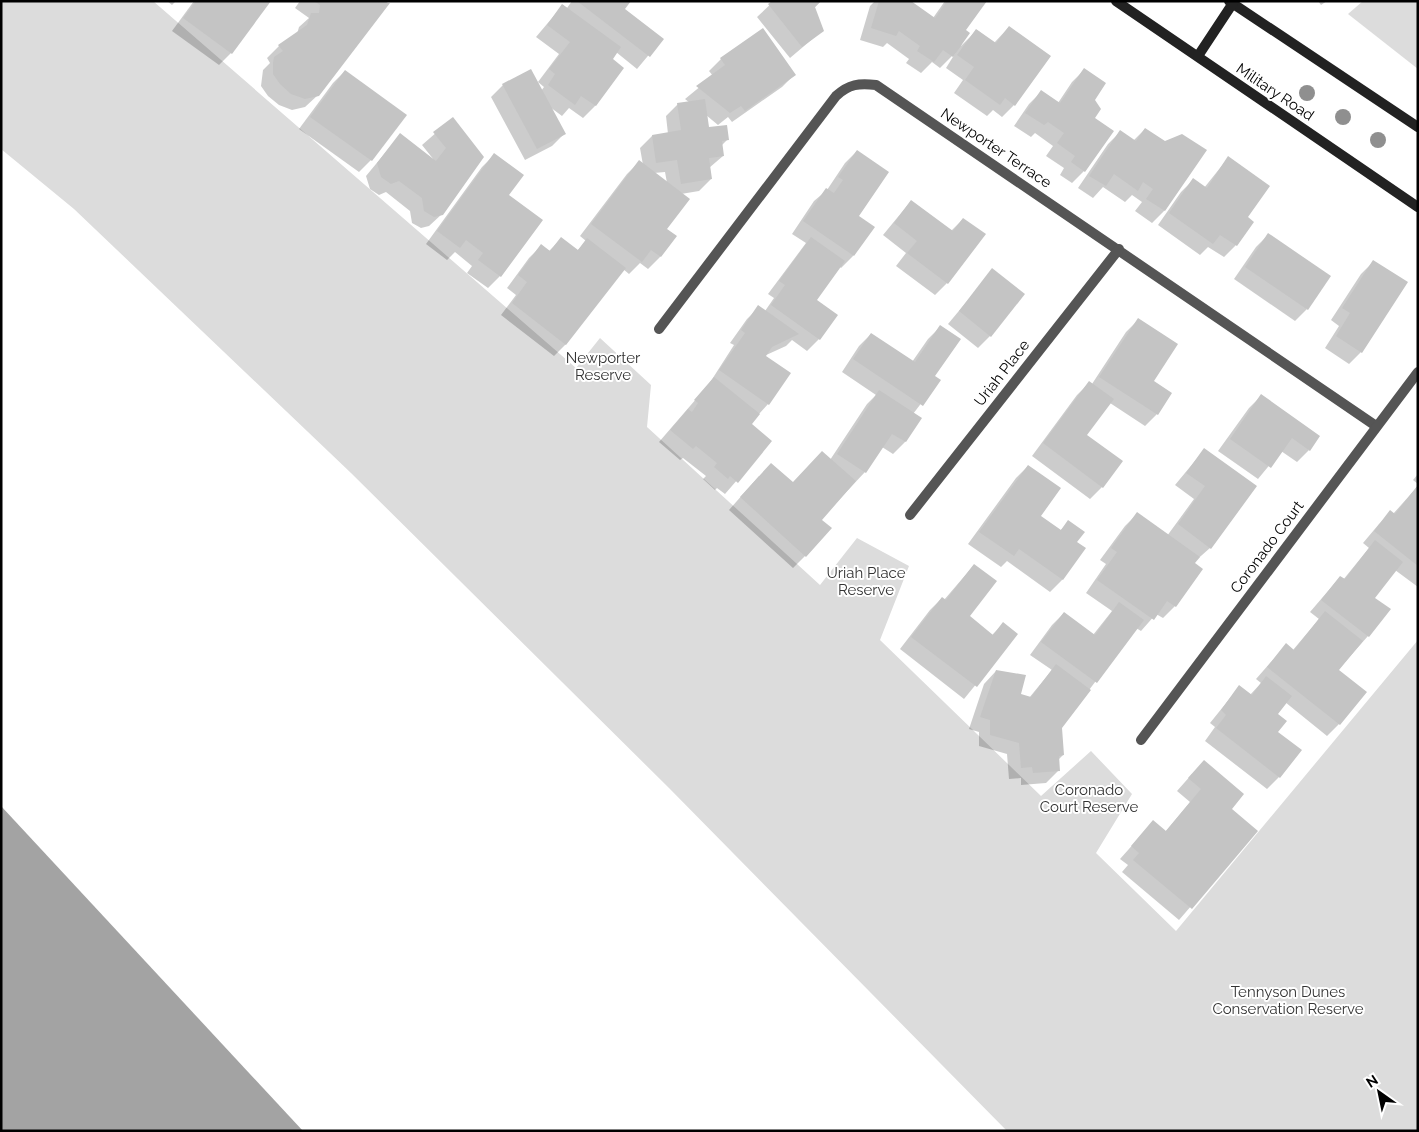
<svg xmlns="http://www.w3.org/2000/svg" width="1419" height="1132" font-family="Raleway,sans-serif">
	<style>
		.green { fill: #dcdcdc }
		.water { fill: #a3a3a3 }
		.shadow { fill: #0003; fill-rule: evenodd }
		.building { fill: #c4c4c4 }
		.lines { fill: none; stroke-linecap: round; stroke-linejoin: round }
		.minor { stroke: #555; stroke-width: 10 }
		.secondary { stroke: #222; stroke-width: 10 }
		.tree { fill: #8f8f8f }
		.labels { text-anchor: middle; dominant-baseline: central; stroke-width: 4; stroke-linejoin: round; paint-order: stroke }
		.street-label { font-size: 15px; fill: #000; stroke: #fff }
		.park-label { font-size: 15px; fill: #333; stroke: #fff }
	</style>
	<rect width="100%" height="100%" fill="#fff"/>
	<!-- green -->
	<g class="green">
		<polygon points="1,1 153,1 576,368 600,338 651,385 647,427 820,585 857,538 909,566 880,640 1041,796 1091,751 1132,794 1096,853 1176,931 1418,640 1418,1131 1007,1131 669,788 351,473 74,209 1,149"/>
		<polygon points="1363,1 1418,1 1418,69 1348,14"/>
	</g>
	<!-- water -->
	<polygon class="water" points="1,806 303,1131 1,1131"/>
	<!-- shadow -->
	<g class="shadow">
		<polygon points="167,1 176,1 172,5"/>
		<polygon points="194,1 269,1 231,53 219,65 172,31"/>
		<polygon points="300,1 385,1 388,3 318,95 305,107 292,110 279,105 268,96 261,86 263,70 270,63 267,58 279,46 297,34 299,27 309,18 295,8"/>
		<polygon points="572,1 629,1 623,9 662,39 637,69 616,52 611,60 622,68 595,106 583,118 569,108 562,116 550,107 564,134 552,146 525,160 491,97 503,85 541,91 544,87 538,82 559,54 536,37 563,5 567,8"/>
		<polygon points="774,1 821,1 814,8 823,30 790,58 757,17"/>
		<polygon points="875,1 906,1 933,18 945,1 985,1 965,30 961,46 977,30 994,43 1009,27 1014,105 1002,117 993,110 987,116 954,93 963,80 946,68 956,52 940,68 932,62 921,73 906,63 909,59 887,43 883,47 860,40 870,6"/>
		<polygon points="1318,1 1327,1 1321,5"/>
		<path d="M762 30 794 75 782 87 732 122 728 117 718 125 706 115 708 129 727 140 721 146 723 156 709 168 711 179 699 191 681 194 666 229 676 236 660 257 648 269 640 263 629 274 623 269 566 344 554 356 501 315 516 295 507 288 529 258 541 246 548 252 561 239 577 251 586 241 580 236 627 174 639 162 643 165 640 148 652 136 668 134 666 116 678 104 690 103 685 99 713 76 709 71 721 59ZM665 172 667 183 654 173Z"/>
		<polygon points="1084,70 1093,100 1093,118 1084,171 1072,183 1060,175 1064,168 1046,156 1053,146 1035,133 1031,137 1014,126 1029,104 1041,92 1058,103 1072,82"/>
		<polygon points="345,71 405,115 371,160 359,172 299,129 333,83"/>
		<polygon points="453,118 442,214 429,226 421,228 412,223 410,211 386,192 379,195 370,189 366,176 400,135 434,160 422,145"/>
		<polygon points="1145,129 1165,143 1205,150 1164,211 1152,223 1135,211 1142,202 1132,195 1125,202 1103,187 1093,198 1078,188 1108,144 1120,132 1133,141"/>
		<polygon points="857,151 857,216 853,256 841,268 839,266 815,300 819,339 807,351 792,340 786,346 764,356 768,404 750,424 771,441 725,494 717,488 715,490 703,479 706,476 683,458 680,460 659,442 709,384 734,345 730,343 747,319 759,307 765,311 774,298 768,294 806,243 792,234 814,201 827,190 845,163"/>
		<polygon points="494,155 507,195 500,276 488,288 467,273 472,266 455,252 447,260 426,244 482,167"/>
		<polygon points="1228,158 1246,217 1252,222 1236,245 1224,257 1208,247 1200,255 1158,225 1181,192 1193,180 1204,188"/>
		<polygon points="911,201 951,231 963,219 947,283 935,295 896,266 906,253 883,235"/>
		<polygon points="1268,235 1307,309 1295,321 1234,279 1256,247"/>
		<polygon points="1373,262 1361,352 1349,364 1325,348 1339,326 1331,320 1361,274"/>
		<polygon points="993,270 990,336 978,348 948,324"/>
		<polygon points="1138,320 1152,381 1157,414 1145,426 1110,403 1086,435 1102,487 1090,499 1032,456 1077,395 1089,383 1092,384 1126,332"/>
		<polygon points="940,327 934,377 939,380 913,414 920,418 905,442 893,454 882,447 865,472 820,520 805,556 793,568 729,510 759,476 793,484 830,460 867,404 876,395 842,372 859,346 871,334 912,362 928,339"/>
		<polygon points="1261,396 1309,450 1297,462 1281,451 1258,479 1218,451 1249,408"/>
		<polygon points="1204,450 1210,548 1193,563 1201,569 1175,606 1163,618 1156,614 1141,631 1136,628 1061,727 1063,755 1058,760 1058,771 1046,783 1021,785 1021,778 1009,779 1007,754 979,746 979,732 969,729 984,684 996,671 1020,695 1029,698 1052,670 1030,655 1052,625 1064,613 1093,635 1112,611 1086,593 1106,564 1100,560 1125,526 1137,514 1167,536 1194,499 1175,485"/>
		<polygon points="1028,466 1039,516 1060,531 1068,522 1075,543 1084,549 1062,580 1050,592 1007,561 1001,567 968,544 1016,478"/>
		<polygon points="1418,474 1418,484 1413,480"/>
		<polygon points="1418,486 1418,587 1395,570 1374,598 1368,636 1338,670 1339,724 1327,736 1285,702 1276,714 1279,777 1267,789 1205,741 1215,727 1210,723 1239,687 1250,695 1261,683 1256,679 1286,645 1293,650 1319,619 1310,612 1340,577 1343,580 1369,548 1363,543 1379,524 1391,512 1393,514"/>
		<polygon points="974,565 968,617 992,635 1003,624 1017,634 964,699 900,649 930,610 942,598 944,600"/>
		<polygon points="1192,774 1256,831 1179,920 1122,872 1128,865 1120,859 1153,822 1165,832 1190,802 1177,791"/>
	</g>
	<!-- building -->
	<g class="building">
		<polygon points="196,1 271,1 232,54 183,18"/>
		<polygon points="314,1 390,3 319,96 305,99 291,94 280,84 273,74 273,63 274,57 283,51 278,45 307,25 311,13 319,13 320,5"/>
		<polygon points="577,1 631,1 625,9 664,39 650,57"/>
		<polygon points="772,1 821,1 815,7 824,31 802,47 768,4"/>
		<polygon points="879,1 911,1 935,18 947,1 987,1 966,30 970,33 953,57 943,50 934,62 917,51 920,46 899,31 896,36 871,28"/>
		<polygon points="562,4 621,47 613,59 624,68 596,106 581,96 575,105 548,85 555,74 549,69 570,42 547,25"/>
		<polygon points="1009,26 1051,56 1015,106 1005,98 1000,105 965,80 974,67 957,55 976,29 996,43"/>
		<polygon points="763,28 796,75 745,111 741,106 730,113 696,86 725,65 720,58"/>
		<polygon points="1084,68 1106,83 1095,100 1101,109 1095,118 1114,131 1085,172 1071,162 1075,156 1057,143 1064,133 1048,122 1044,125 1025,113 1041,90 1060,103"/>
		<polygon points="531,69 566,134 537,149 502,84"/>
		<polygon points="345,70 407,115 372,161 310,117"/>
		<polygon points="705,99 709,127 727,125 729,140 722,141 724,156 709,158 712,179 681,184 677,160 656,163 652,135 681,130 677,103"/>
		<polygon points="453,117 484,157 443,215 434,217 424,211 422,198 399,181 391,184 381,177 377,163 400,133 436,161 446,148 433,132"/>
		<polygon points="1145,128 1165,141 1182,134 1207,150 1165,211 1146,199 1153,189 1143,182 1138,191 1114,174 1106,186 1089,176 1120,130 1136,141"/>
		<polygon points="857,150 889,172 859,216 875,227 854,256 803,221 826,188 834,193 843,180 838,177"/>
		<polygon points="494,153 524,175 509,195 543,220 501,277 478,260 483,253 466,240 460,248 437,231"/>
		<polygon points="1228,156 1270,186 1248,217 1254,222 1237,246 1220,235 1213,244 1169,213 1193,178 1207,188"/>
		<polygon points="639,160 690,199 667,229 677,236 661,257 651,250 642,262 591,224"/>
		<polygon points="911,200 953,231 963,218 986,234 948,284 907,253 917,241 894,223"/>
		<polygon points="1268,233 1331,276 1308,310 1245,267"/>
		<polygon points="561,237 578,250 587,238 626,268 566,345 512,303 527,282 518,275 541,244 550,251"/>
		<polygon points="811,237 845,261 817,300 838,315 820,340 771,305 785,285 779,281"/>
		<polygon points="1373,260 1408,282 1362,353 1336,336 1350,313 1342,308"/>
		<polygon points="992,268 1025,294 991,337 959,311"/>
		<polygon points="758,305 799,334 772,347 766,356 791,373 769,405 719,370 745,333 741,330"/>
		<polygon points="1138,318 1178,344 1154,381 1172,393 1158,415 1099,377"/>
		<polygon points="940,325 961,339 935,376 941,380 923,406 853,359 871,333 915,362"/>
		<polygon points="714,377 760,414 752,424 772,441 738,483 730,476 728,479 714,467 717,463 696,446 693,449 670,430 688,409 692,412 698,403 694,400"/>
		<polygon points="1089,381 1114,399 1087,435 1123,461 1103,488 1043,443"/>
		<polygon points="879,390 922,418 906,442 892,434 866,473 837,454"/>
		<polygon points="1261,394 1320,436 1310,451 1292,438 1271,468 1230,439"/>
		<polygon points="1204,448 1257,486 1211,549 1178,524 1205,486 1186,473"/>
		<polygon points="822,451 856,481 822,520 832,528 806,557 740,497 771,463 793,482"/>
		<polygon points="1028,465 1061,488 1041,516 1061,530 1068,520 1085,532 1077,542 1086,548 1063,580 1019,549 1014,556 979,532"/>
		<polygon points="1418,485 1418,566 1374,531 1390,510 1395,514"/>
		<polygon points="1137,512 1200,557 1195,563 1203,569 1176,607 1167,601 1154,620 1097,580 1117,552 1111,548"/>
		<polygon points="1375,540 1403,562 1375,598 1391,609 1369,637 1321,600 1340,576 1345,579"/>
		<polygon points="974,564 997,581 970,616 993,635 1003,622 1018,634 977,687 911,637 942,597 946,600"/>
		<polygon points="1119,602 1144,620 1097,683 1041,642 1064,612 1095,635"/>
		<polygon points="1325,611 1363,641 1339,670 1367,692 1340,725 1267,667 1286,643 1294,650"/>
		<polygon points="1056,664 1091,690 1062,728 1064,755 1059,756 1060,771 1033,773 1032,767 1021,768 1019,743 990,735 990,720 980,717 996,670 1026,675 1021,694 1031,697"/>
		<polygon points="1266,676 1292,696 1278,714 1287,721 1278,732 1302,750 1280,778 1216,728 1226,715 1221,710 1239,685 1252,695"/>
		<polygon points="1204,760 1244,794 1232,809 1258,831 1192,909 1133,860 1139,853 1131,846 1153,820 1166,831 1201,789 1188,778"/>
	</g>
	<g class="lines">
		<!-- minor -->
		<g class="minor">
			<path d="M659 329 836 96C849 84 859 83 876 85L1376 426"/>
			<polyline points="910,515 1119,249"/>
			<polyline points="1141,740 1418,372"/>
		</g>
		<!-- secondary -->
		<g class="secondary">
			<polyline points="1116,1 1418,207"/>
			<polyline points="1229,1 1418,127"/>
			<polyline points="1198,56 1233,3"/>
		</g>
	</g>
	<!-- trees -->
	<g class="tree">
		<circle cx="1307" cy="93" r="8"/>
		<circle cx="1343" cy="117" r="8"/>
		<circle cx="1378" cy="140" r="8"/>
	</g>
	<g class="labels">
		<!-- street labels -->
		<g class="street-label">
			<text transform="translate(1275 92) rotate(34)">Military Road</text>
			<text transform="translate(996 148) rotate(34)">Newporter Terrace</text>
			<text transform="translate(1002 373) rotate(-52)">Uriah Place</text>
			<text transform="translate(1267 547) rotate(-53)">Coronado Court</text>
		</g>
		<!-- park labels -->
		<g class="park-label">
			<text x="603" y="358">Newporter<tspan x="603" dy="17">Reserve</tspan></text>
			<text x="866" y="573">Uriah Place<tspan x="866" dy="17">Reserve</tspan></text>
			<text x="1089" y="790">Coronado<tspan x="1089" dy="17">Court Reserve</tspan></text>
			<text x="1288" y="992">Tennyson Dunes<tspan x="1288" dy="17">Conservation Reserve</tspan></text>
		</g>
	</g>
	<!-- border -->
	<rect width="1419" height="1132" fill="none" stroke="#000000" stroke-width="5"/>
	<!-- north arrow -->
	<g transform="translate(1379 1092) rotate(327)" stroke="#ffffff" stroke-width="4" paint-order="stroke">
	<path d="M0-4L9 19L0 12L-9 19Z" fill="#000000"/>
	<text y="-8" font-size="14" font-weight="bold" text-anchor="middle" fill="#000000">N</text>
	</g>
</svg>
